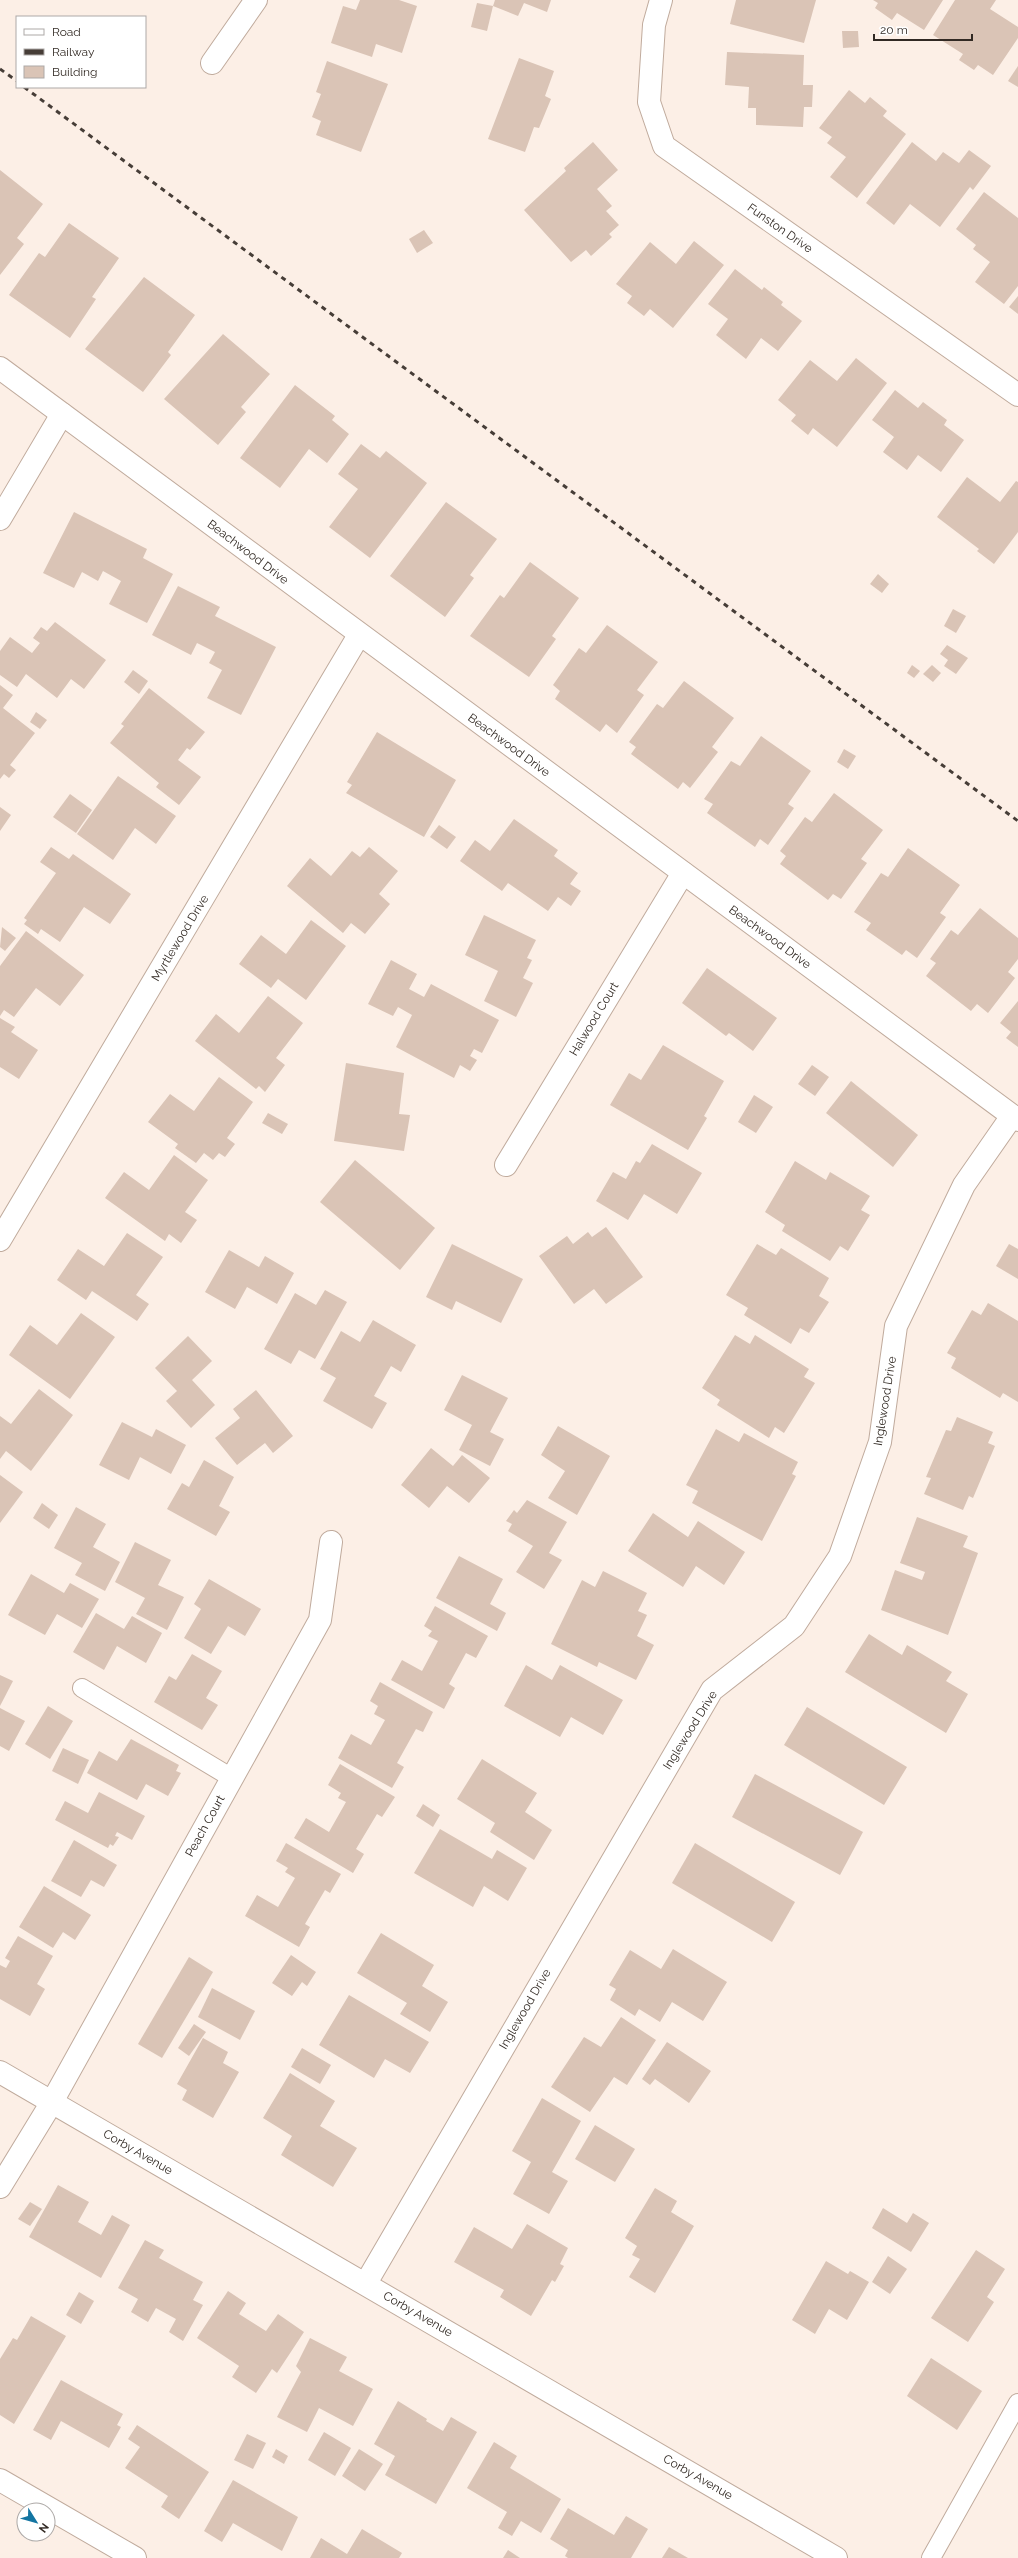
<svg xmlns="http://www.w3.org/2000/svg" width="1018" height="2558" font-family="Raleway,sans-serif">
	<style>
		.building { fill: #dac4b6 }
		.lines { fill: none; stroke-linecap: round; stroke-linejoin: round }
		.service-casing { stroke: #c0ab9d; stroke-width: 20 }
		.minor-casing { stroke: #c0ab9d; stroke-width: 24 }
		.tertiary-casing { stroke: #c0ab9d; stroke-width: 24 }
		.service { stroke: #fff; stroke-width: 18 }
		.minor { stroke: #fff; stroke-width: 22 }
		.tertiary { stroke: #fff; stroke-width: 22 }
		.rail { stroke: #463d37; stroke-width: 3; stroke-dasharray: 5 5; stroke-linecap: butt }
		.labels { text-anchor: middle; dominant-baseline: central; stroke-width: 3; stroke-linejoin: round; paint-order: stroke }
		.street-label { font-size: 12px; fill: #312923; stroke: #fff }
	</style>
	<rect width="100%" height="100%" fill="#fcefe6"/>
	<!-- building -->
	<g class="building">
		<polygon points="360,0 399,0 417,6 402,53 376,44 372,57 331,43 343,6 356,10"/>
		<polygon points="495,0 551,0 547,12 524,3 518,16 493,6"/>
		<polygon points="736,0 816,0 804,43 730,24"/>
		<polygon points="873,0 943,0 924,30 897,13 892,20 875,8 878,3"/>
		<polygon points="955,0 996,0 990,9 1018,27 1018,38 993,75 978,65 974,70 959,60 963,54 933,35"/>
		<polygon points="477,3 493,6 487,31 471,27"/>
		<polygon points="842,31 858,31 859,47 843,48"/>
		<polygon points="727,52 804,55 803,85 813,85 812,107 804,107 803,127 756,125 756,108 748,108 749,87 725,85"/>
		<polygon points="519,58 554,71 545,96 551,99 539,128 534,127 525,152 488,139"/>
		<polygon points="327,61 388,84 361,152 316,135 321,121 312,117 321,94 316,92"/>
		<polygon points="1018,66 1018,87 1008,81"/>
		<polygon points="849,90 865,103 870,97 887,111 883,116 906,134 857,198 830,177 846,157 827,143 832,137 819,128"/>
		<polygon points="593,142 618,170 597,189 612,206 606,211 619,225 609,234 612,237 591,256 586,250 571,262 524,210 566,171 564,168"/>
		<polygon points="912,142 936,161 943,152 959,163 969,150 991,166 973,190 970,187 940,227 910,204 894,225 866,203"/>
		<polygon points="0,170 43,204 17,238 24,244 0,275"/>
		<polygon points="984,192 1018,218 1018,286 1004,304 975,282 990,262 973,249 976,245 956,229"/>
		<polygon points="69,223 119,258 92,297 96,299 70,338 9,295 39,253 45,257"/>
		<polygon points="424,230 433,243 417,253 409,239"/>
		<polygon points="694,241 724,265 673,328 650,309 644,316 627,303 632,296 616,284 650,242 676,264"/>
		<polygon points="735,269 762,290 764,287 783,302 781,305 802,321 778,351 761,338 746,359 716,335 728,319 708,304"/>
		<polygon points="144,277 195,315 168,352 171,355 143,392 85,349"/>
		<polygon points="1018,296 1018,314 1009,307"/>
		<polygon points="223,334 270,374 241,407 246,412 218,445 164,399"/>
		<polygon points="856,358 887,383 837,447 813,428 808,435 791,421 796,415 778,400 810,360 837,381"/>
		<polygon points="295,385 335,416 332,420 349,434 327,463 309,449 280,488 240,458"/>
		<polygon points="895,390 918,408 923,402 947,420 944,425 964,440 941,472 918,455 907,470 883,452 894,437 872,420"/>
		<polygon points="361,444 380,458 386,451 427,483 370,558 329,527 358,489 338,474"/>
		<polygon points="967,477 1000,502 1016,481 1018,482 1018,532 994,564 977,551 979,549 937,517"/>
		<polygon points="446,502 497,539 470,575 474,578 445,617 390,576"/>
		<polygon points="74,512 147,549 143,558 173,574 147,623 109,604 121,581 103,571 98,581 82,572 74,588 43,573"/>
		<polygon points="530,562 579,598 552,636 556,639 529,677 470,636 500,595 504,598"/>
		<polygon points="878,574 889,584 882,593 870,584"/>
		<polygon points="178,586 220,607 215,616 276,647 241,715 207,698 222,670 209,663 215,652 197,643 191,655 152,635"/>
		<polygon points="953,609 966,616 956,633 944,626"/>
		<polygon points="55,622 106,660 84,689 71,679 57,698 26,674 17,687 0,675 0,651 10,637 32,653 40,643 33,638 41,627 47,631"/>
		<polygon points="607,625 658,662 637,690 644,695 617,733 606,724 600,732 555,699 560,691 553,685 579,648 586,653"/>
		<polygon points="947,645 968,658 956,674 944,666 948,660 940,654"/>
		<polygon points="912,665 920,671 914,678 907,673"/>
		<polygon points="932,665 941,673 933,682 923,674"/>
		<polygon points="133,670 148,681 139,694 124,682"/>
		<polygon points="684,681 734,718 712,747 718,752 690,788 683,782 678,789 631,754 636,747 629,742 657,704 663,708"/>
		<polygon points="0,685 13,695 3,708 35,733 10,765 16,770 9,778 4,774 0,779"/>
		<polygon points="149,688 205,732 190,750 187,748 178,760 201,777 179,805 156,787 159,783 110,743 124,726 121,724"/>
		<polygon points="36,712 47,720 40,729 30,722"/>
		<polygon points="377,732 456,780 424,837 346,793 352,785 347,782"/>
		<polygon points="761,736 811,771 788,804 794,808 768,845 760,839 755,847 707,813 713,804 704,799 731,761 740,766"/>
		<polygon points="844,749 856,756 848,769 837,762"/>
		<polygon points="118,776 176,816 156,844 135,828 113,860 77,834"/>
		<polygon points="834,793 883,830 861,859 867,863 841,899 833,894 828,900 780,864 786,856 780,851 805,817 812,822"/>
		<polygon points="70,794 92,810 76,833 53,817"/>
		<polygon points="0,807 11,815 0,831"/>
		<polygon points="514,819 558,850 554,856 578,873 570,884 581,891 571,906 558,897 548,911 508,883 502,891 460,861 475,840 490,851"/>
		<polygon points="439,825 456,837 447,849 430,837"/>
		<polygon points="51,847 69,859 73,854 131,894 110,924 84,907 60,942 41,929 38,934 24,924 27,920 24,918 56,873 40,862"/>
		<polygon points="369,847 398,871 379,894 390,904 365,934 351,923 343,933 287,886 310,858 331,876 352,851 360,857"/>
		<polygon points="908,848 960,885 940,913 946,917 917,958 906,950 902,955 866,930 871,923 854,912 881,873 888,877"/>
		<polygon points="980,908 1018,938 1018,959 1008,972 1015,978 988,1013 977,1004 971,1011 926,976 936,963 930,959 951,930 958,935"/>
		<polygon points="484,915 536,940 527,958 532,960 523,978 533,983 516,1017 484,1001 498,971 465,955"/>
		<polygon points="311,920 346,946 306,1000 278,979 271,988 239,964 261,935 286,954"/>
		<polygon points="2,927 16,938 5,951 0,947"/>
		<polygon points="26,931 84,975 60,1006 36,988 14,1017 4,1010 0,1016 0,966"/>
		<polygon points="391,960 417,974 409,989 424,997 431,984 499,1020 482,1053 474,1049 470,1056 477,1060 470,1071 460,1065 454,1078 396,1047 412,1015 398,1007 393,1016 368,1004"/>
		<polygon points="707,968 777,1018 753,1051 729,1033 726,1036 682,1003"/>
		<polygon points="268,996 303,1023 276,1058 285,1065 265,1092 259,1086 256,1089 195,1041 216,1014 239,1033"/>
		<polygon points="1018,1001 1018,1047 1006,1038 1011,1032 1000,1023"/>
		<polygon points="0,1018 15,1027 11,1032 38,1050 19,1079 0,1067"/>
		<polygon points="663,1045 724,1081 704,1116 707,1118 688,1150 610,1105 629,1073 641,1080"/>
		<polygon points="346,1063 404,1073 399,1114 410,1115 404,1151 334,1141"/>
		<polygon points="812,1065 829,1077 815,1096 798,1084"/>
		<polygon points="219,1077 253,1102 227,1138 235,1144 225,1157 219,1153 213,1160 204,1153 196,1163 175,1148 178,1144 148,1122 170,1094 194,1111"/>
		<polygon points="851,1081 918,1135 893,1167 826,1113"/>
		<polygon points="754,1095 773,1107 756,1133 738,1122"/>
		<polygon points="268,1113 288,1124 282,1134 262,1123"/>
		<polygon points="652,1144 702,1173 677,1214 644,1194 628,1220 596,1201 613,1172 626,1179 636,1161 640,1163"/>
		<polygon points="174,1155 208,1180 185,1212 197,1220 181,1243 169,1234 165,1241 105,1198 124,1172 149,1190"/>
		<polygon points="355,1160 435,1228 400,1270 320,1202"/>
		<polygon points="795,1161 826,1180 830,1172 870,1196 861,1210 870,1215 848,1251 840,1246 830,1261 782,1231 785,1225 765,1212"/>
		<polygon points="606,1227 643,1277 606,1304 594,1289 574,1304 539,1256 567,1236 573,1244 588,1232 592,1237"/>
		<polygon points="127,1233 163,1257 136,1295 149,1304 137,1321 92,1291 86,1300 57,1280 78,1249 104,1266"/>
		<polygon points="452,1244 523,1279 501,1323 456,1301 452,1310 426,1297"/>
		<polygon points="757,1244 776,1255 781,1248 829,1278 819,1296 829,1302 809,1333 800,1328 791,1344 744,1315 748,1308 726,1295"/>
		<polygon points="1009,1244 1018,1249 1018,1279 996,1266"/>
		<polygon points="229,1250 259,1267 265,1256 294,1273 277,1304 247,1287 235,1309 205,1292"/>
		<polygon points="325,1290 347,1302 315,1359 299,1350 291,1364 264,1349 295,1293 316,1305"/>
		<polygon points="988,1303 1018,1321 1018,1402 1003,1393 1000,1398 951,1368 956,1358 947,1353 972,1310 981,1315"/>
		<polygon points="81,1313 115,1337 70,1399 9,1355 30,1325 57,1345"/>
		<polygon points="373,1320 416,1345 401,1372 391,1366 374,1396 387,1403 372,1429 323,1401 336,1378 320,1369 341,1331 360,1342"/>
		<polygon points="735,1335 750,1344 755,1335 809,1369 804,1377 815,1383 784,1433 775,1427 769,1438 717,1405 720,1400 702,1388"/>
		<polygon points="188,1336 212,1361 192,1380 215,1405 191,1428 166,1401 177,1391 155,1368"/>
		<polygon points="462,1375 508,1398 490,1432 504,1439 490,1466 459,1450 472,1425 444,1410"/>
		<polygon points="39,1389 73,1415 31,1471 6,1451 0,1459 0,1416 11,1424"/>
		<polygon points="256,1390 293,1436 273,1453 265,1443 237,1465 215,1438 240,1418 233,1409"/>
		<polygon points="957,1417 993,1432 988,1443 995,1446 973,1498 969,1496 963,1510 924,1494 931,1478 926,1477 946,1430 951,1431"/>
		<polygon points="122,1422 152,1437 156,1429 186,1445 171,1474 140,1457 129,1480 99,1465"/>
		<polygon points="558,1426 610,1456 577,1515 548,1498 565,1471 541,1455"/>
		<polygon points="716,1429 739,1442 744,1433 798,1462 792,1474 796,1476 762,1541 692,1503 698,1491 686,1485"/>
		<polygon points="431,1448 453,1466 462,1455 490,1478 469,1503 447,1486 429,1508 401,1485"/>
		<polygon points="204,1460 234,1477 219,1506 230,1512 216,1536 167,1509 182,1483 189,1487"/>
		<polygon points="0,1475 23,1492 0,1523"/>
		<polygon points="527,1500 567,1522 549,1553 562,1560 544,1589 516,1572 533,1546 508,1531 512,1524 506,1521 514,1510 517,1513"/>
		<polygon points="42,1503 58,1515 49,1529 33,1518"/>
		<polygon points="76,1507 106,1524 93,1547 120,1562 105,1591 75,1575 82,1563 54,1548"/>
		<polygon points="653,1513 688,1537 698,1521 745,1552 724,1585 696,1566 683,1587 628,1551"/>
		<polygon points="917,1517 968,1536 963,1547 978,1553 948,1635 881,1610 895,1570 922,1580 925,1572 900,1563"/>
		<polygon points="135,1542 171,1560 158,1585 184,1597 167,1630 136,1614 145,1598 115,1582"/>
		<polygon points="459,1556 503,1579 490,1604 506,1613 497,1631 436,1598"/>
		<polygon points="603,1571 647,1593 638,1611 647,1615 637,1636 654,1645 636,1680 599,1662 597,1667 551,1644 582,1580 595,1587"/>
		<polygon points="31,1574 64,1593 70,1583 99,1599 82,1628 57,1614 45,1635 8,1615"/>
		<polygon points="209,1579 261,1609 245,1636 228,1626 211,1654 184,1638 201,1609 194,1604"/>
		<polygon points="435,1606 488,1636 476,1658 466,1653 449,1684 455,1688 444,1709 391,1680 402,1660 422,1671 438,1641 428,1636 432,1631 424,1626"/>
		<polygon points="96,1613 124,1629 132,1616 162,1633 146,1663 117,1646 104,1670 73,1652"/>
		<polygon points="869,1634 902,1655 907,1645 952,1672 946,1681 968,1694 946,1733 845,1672"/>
		<polygon points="192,1654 222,1671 206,1698 218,1705 202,1730 154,1702 169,1676 176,1680"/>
		<polygon points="526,1665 552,1680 560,1665 623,1700 603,1735 571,1717 560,1737 504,1706"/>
		<polygon points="0,1675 13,1681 0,1706"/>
		<polygon points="380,1682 433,1712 423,1732 416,1729 397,1763 404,1767 392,1788 338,1758 351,1734 371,1745 385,1720 374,1714 378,1706 370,1701"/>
		<polygon points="48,1706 73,1721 50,1759 25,1744"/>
		<polygon points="807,1707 907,1767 884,1805 784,1745"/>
		<polygon points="0,1708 25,1721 9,1751 0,1746"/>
		<polygon points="131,1739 179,1765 176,1771 181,1773 168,1796 146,1784 137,1800 87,1773 99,1751 117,1761"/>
		<polygon points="63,1748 89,1760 78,1784 52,1771"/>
		<polygon points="482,1759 537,1793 525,1812 552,1830 534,1860 490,1832 495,1823 457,1799"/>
		<polygon points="340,1764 395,1797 382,1817 377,1814 356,1849 364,1854 353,1873 294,1838 306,1818 329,1832 346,1802 338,1798 341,1793 328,1785"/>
		<polygon points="755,1774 863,1832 840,1875 732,1817"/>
		<polygon points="99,1792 145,1816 132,1840 117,1832 115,1836 119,1837 113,1846 110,1844 108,1848 55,1820 65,1801 88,1813"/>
		<polygon points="423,1804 440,1815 433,1827 416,1816"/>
		<polygon points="440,1829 492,1859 497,1850 527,1868 508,1901 484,1886 473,1907 414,1873"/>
		<polygon points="74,1840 117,1865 104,1887 91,1880 81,1897 51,1881"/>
		<polygon points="286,1843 341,1874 330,1893 325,1890 305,1924 310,1927 299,1947 245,1916 257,1895 278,1907 295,1878 285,1872 288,1868 276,1861"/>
		<polygon points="695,1843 795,1902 772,1942 672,1883"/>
		<polygon points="44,1886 91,1915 75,1940 63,1932 53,1948 19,1927"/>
		<polygon points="381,1933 434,1965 422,1986 448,2002 430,2032 400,2014 407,2003 357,1973"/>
		<polygon points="18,1936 53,1956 37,1984 45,1989 30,2016 0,1999 0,1965 6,1968 10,1961 5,1958"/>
		<polygon points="673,1949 727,1982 703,2021 672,2002 660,2022 639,2009 635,2016 610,2000 616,1989 609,1985 630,1950 661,1969"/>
		<polygon points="291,1955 316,1972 307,1986 302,1982 292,1996 272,1983"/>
		<polygon points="189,1957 213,1972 162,2058 138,2044"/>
		<polygon points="212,1988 255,2011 240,2040 198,2017"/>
		<polygon points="349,1995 429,2042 410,2073 385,2059 374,2078 319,2045"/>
		<polygon points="621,2017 656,2040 627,2085 614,2077 590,2112 551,2087 584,2037 601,2047"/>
		<polygon points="194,2024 206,2032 189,2056 178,2048"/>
		<polygon points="203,2038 228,2052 223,2063 239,2072 213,2118 182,2100 187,2090 177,2084"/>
		<polygon points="667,2042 711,2071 689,2103 655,2079 650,2085 642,2079"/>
		<polygon points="302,2048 331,2065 320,2084 291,2067"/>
		<polygon points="290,2073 335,2101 320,2126 357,2148 333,2187 281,2155 292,2136 263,2118"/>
		<polygon points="542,2098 581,2121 552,2172 568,2181 549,2214 513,2194 531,2162 512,2151"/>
		<polygon points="595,2125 635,2149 615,2182 575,2159"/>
		<polygon points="58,2185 89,2202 78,2222 101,2235 112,2215 130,2225 101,2278 29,2237"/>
		<polygon points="655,2188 677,2201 671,2212 694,2226 655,2293 629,2277 640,2259 632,2255 637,2246 625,2238"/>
		<polygon points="30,2202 42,2209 30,2226 18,2219"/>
		<polygon points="883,2208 907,2223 913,2213 929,2223 911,2252 872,2228"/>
		<polygon points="527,2224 568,2248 560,2264 564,2266 555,2282 552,2280 531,2316 500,2297 504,2290 454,2262 474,2227 512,2249"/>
		<polygon points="145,2240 164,2250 159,2258 203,2282 193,2300 203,2305 183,2341 169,2332 176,2319 156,2308 148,2322 131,2312 138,2299 118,2288"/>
		<polygon points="976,2250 1005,2269 987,2297 994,2302 968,2342 931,2318"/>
		<polygon points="888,2256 907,2269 890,2294 872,2282"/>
		<polygon points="826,2261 848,2274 850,2271 869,2282 847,2320 829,2309 815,2334 792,2320"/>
		<polygon points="228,2291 246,2303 239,2314 266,2331 278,2314 304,2332 277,2373 272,2369 256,2393 232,2377 239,2366 197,2338"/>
		<polygon points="79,2292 94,2301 81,2324 66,2315"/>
		<polygon points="31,2316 66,2336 14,2424 0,2415 0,2359 13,2338 17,2340"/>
		<polygon points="310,2338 347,2357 339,2371 373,2389 353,2426 319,2408 307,2432 277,2417 301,2372 296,2366"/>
		<polygon points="931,2358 982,2391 957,2430 907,2396"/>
		<polygon points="61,2380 123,2414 117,2425 121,2427 109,2448 61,2421 51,2440 33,2430"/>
		<polygon points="398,2401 427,2419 426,2421 443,2431 451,2417 477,2432 436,2504 385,2475 395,2456 374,2444"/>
		<polygon points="137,2425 209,2472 179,2519 161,2507 168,2496 125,2468 140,2447 128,2439"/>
		<polygon points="324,2432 351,2448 335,2476 308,2460"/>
		<polygon points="247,2434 266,2443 253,2469 234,2460"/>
		<polygon points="494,2442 517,2456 510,2468 561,2499 541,2533 521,2521 512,2536 498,2528 507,2512 467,2488"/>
		<polygon points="276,2449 288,2456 284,2464 272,2457"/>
		<polygon points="359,2449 383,2464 365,2491 342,2476"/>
		<polygon points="233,2480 298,2517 282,2551 233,2523 222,2542 204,2531"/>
		<polygon points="568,2508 614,2535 626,2516 648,2529 631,2558 568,2558 565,2556 568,2550 550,2539"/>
		<polygon points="362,2529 402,2553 399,2558 310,2558 321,2538 347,2554"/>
		<polygon points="669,2547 688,2558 662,2558"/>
		<polygon points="508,2550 520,2558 503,2558"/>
	</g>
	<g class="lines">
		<!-- service casing -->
		<g class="service-casing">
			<g id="service">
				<polyline points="82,1688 232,1778"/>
				<polyline points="931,2558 1018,2403"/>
			</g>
		</g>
		<!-- minor casing -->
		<g class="minor-casing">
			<g id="minor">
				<polyline points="661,0 654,25 649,102 664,146 1018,395"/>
				<polyline points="212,63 256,0"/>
				<polyline points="0,368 1018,1120"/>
				<polyline points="0,519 62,414"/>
				<polyline points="506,1165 683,873"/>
				<polyline points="0,1240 359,635"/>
				<polyline points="0,2187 52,2102 320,1620 331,1542"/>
				<polyline points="366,2283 712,1690 794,1626 840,1556 880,1442 896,1326 964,1185 1012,1116"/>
				<polyline points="0,2480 135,2558"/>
			</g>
		</g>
		<!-- tertiary casing -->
		<g class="tertiary-casing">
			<polyline id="tertiary" points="0,2072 836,2558"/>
		</g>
		<!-- service -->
		<use href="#service" class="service"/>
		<!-- minor -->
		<use href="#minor" class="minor"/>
		<!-- tertiary -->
		<use href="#tertiary" class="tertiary"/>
		<!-- rail -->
		<g class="rail">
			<polyline points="0,69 17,81"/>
			<polyline points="24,87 1018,821"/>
		</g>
	</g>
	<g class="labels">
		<!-- street labels -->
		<g class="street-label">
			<text transform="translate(780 228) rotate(35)">Funston Drive</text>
			<text transform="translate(248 552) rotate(37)">Beachwood Drive</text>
			<text transform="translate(509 745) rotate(36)">Beachwood Drive</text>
			<text transform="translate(770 937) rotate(36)">Beachwood Drive</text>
			<text transform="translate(180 938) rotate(-59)">Myrtlewood Drive</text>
			<text transform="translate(594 1019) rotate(-59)">Halwood Court</text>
			<text transform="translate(885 1401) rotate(-81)">Inglewood Drive</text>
			<text transform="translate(690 1730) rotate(-58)">Inglewood Drive</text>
			<text transform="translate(205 1826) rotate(-61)">Peach Court</text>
			<text transform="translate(525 2009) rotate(-60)">Inglewood Drive</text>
			<text transform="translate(138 2152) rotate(30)">Corby Avenue</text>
			<text transform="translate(418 2314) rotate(30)">Corby Avenue</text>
			<text transform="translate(698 2477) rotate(30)">Corby Avenue</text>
		</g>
	</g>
	<!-- legend -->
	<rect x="16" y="16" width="130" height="72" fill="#ffffff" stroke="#ada9a7"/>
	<rect x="24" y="29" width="20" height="6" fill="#ffffff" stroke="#ada9a7"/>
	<text x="52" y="36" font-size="12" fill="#312923">Road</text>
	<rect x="24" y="49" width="20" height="6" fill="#463d37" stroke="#ada9a7"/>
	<text x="52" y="56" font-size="12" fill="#312923">Railway</text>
	<rect x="24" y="66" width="20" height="12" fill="#dac4b6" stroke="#ada9a7"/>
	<text x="52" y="76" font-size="12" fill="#312923">Building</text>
	<!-- north arrow -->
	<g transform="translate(36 2522) rotate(127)"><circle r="19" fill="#ffffff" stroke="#ada9a7"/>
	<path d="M0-3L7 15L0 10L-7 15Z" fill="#1475a2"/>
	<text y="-6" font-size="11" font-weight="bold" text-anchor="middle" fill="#312923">N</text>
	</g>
	<!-- scale -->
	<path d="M874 34v6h98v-6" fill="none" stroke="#312923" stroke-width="2"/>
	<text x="880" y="34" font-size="12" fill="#312923" stroke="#ffffff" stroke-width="3" paint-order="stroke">20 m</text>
</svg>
